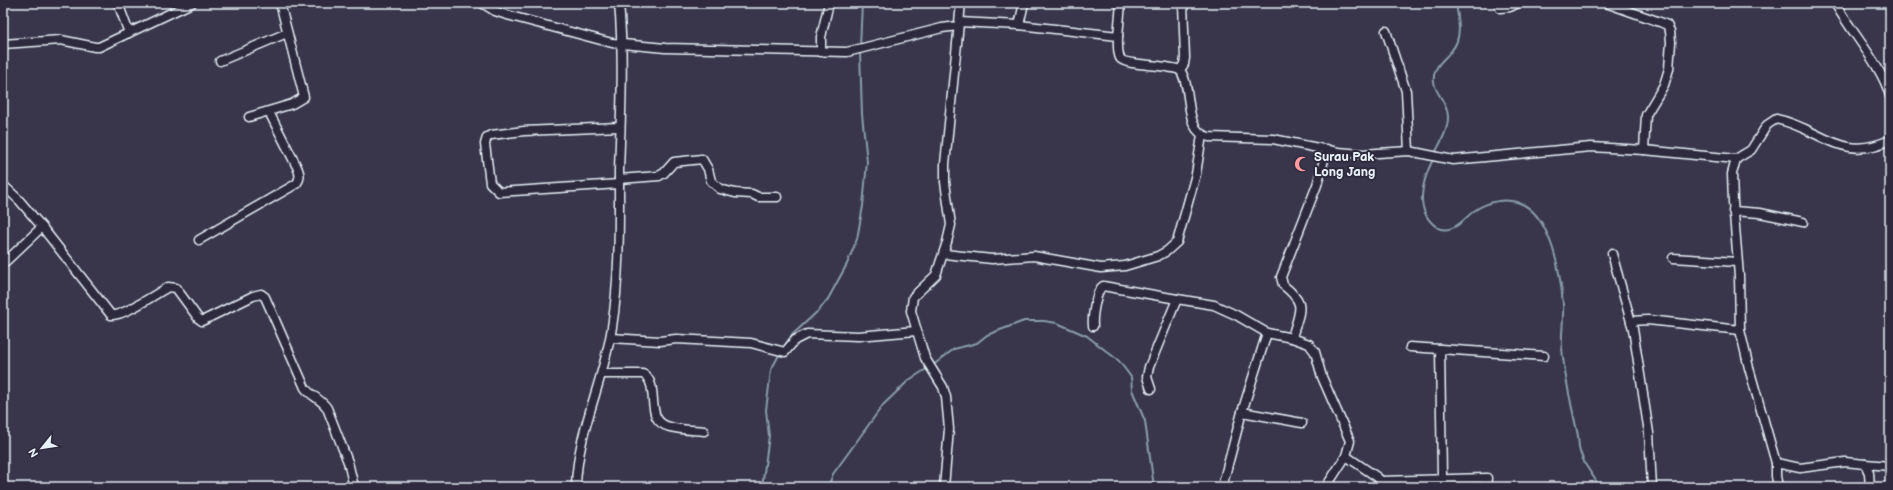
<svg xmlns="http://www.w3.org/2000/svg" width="1893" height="490" font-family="'Balsamiq Sans',sans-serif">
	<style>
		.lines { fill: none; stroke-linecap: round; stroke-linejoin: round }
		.stream { stroke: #8a9caa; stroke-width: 2 }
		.minor-casing { stroke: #e8f1f8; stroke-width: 11 }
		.minor { stroke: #2f2a3d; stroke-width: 8 }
		.labels { text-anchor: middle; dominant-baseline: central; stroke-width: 4; stroke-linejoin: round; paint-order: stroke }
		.poi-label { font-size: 13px; font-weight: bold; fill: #e8f1f8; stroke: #2f2a3d; text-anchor: start }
	</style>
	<rect width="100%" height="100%" fill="#39364b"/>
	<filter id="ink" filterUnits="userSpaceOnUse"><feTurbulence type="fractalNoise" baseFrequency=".025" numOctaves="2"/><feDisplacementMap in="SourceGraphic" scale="8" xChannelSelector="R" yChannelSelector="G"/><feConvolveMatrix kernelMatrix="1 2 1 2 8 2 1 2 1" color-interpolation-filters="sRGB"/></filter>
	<g filter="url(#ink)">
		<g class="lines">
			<!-- stream -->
			<g class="stream">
				<polyline points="860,47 862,3"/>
				<path d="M1434 155C1440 143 1448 131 1448 117 1448 101 1431 91 1434 75 1436 64 1446 58 1452 50 1463 37 1458 18 1456 3"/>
				<path d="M1433 159C1422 182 1413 211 1438 228 1455 235 1465 216 1477 209 1488 202 1504 198 1517 202 1551 212 1561 275 1563 305 1564 319 1561 333 1562 347 1564 376 1571 403 1577 431 1579 438 1578 445 1580 452L1585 464 1600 487"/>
				<polyline points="785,345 791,336 819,310 828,299 847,264 857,239 863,206 867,162 862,114 860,51"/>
				<polyline points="932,366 954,349 977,343 987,335 1024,321 1044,321 1057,323 1087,336 1119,361 1131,377 1132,390 1145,421 1154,487"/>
				<polyline points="762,487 769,436 766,410 771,370 779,355"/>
				<polyline points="828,487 833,474 883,405 909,380 928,368"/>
			</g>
			<!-- minor casing -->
			<g class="minor-casing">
				<g id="minor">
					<polyline points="118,3 129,33"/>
					<polyline points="482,3 495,11 507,15 612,43 665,48 847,52 942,28 958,26"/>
					<polyline points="1606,3 1660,22 1667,25 1670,31 1671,42 1669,69 1664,85 1646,115 1644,150"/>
					<path d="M1835 3C1851 32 1882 66 1890 96"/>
					<polyline points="1500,8 1510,7 1518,3"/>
					<path d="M959 22 1019 25 1118 36C1118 42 1117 51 1120 58 1124 66 1167 64 1180 70 1194 90 1182 131 1209 137L1273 139 1338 152 1362 154 1409 151 1453 160 1591 147 1644 150 1736 159 1751 150 1767 125 1776 119C1821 128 1840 163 1890 140"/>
					<polyline points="1019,25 1024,3"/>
					<polyline points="1386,31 1406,91 1409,151"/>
					<polyline points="1118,36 1121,3"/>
					<polyline points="3,44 61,40 95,47 99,47 192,3"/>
					<polyline points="821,52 821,37 829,3"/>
					<polyline points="220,61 287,33"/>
					<polyline points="1180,70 1184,64 1185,58 1183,3"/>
					<polyline points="249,117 292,104 304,97 280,3"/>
					<polyline points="1736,159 1732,174 1733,202 1739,276 1740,330 1749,368 1776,463 1800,468 1845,462 1865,464 1869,473 1870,487"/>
					<polyline points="619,179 659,176 664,173 674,162 702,159 708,169 711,181 720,189 735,193 752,194 758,197 777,197"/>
					<polyline points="619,184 499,192 490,183 485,144 487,137 491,135 524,131 620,127"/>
					<path d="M3 185 19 200 42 227 111 315C122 317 156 294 168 287L176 288 198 318 202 321 253 296 261 294 265 297 305 388C311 396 321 399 327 408L348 462 354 487"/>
					<polyline points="1733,211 1760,213 1803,222"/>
					<path d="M199 240 296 184C301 178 300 174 297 167L269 112"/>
					<polyline points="944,254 992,259 1034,256 1101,268 1125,266 1158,256 1167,251 1177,242 1196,174 1202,135"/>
					<polyline points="1612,254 1633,329 1649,433 1652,487"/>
					<polyline points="1673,258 1737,262"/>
					<polyline points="3,264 42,227"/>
					<polyline points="1631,321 1648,320 1740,330"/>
					<path d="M1093 326C1092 317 1096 290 1103 286L1177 299"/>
					<polyline points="611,338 660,341 676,339 751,343 785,352 795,340 807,334 858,336 916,331"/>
					<polyline points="1292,338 1309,344 1315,352 1322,377 1350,441 1346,456 1326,487"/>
					<polyline points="1410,347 1544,356"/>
					<polyline points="1440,349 1442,478"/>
					<path d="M602 374H643C662 385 642 421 670 427 680 430 693 430 704 431"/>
					<path d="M1151 389 1147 377 1149 367 1177 299 1214 305 1236 315 1267 333 1292 338C1299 310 1308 305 1283 285L1281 277 1317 185 1327 149"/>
					<polyline points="1242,412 1302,423"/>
					<polyline points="1346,456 1377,477 1381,481 1379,487"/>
					<polyline points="1776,463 1776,476 1778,487"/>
					<polyline points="1865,464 1890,466"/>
					<polyline points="1381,481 1487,478 1486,487"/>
					<path d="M576 487C577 432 604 381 612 327 620 276 619 222 619 170 621 114 624 58 619 3"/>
					<polyline points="944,487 949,429 946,397 943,387 925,358 911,311 913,297 936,275 947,242 951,225 945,182 945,164 961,3"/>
					<polyline points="1222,487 1242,412 1267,333"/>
				</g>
			</g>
			<!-- minor -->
			<use href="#minor" class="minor"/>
		</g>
	</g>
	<!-- icons -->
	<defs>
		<g id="mosque-bare" transform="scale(1.2)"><path d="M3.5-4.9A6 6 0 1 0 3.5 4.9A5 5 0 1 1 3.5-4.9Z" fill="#ff9aa2" stroke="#2f2a3d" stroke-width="2.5" paint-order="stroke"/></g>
	</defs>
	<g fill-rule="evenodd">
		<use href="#mosque-bare" x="1302" y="164"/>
	</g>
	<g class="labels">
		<!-- poi labels -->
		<g class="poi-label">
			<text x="1314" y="157">Surau Pak<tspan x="1314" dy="15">Long Jang</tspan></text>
		</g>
	</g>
	<!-- margin -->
	<rect width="1893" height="490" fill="none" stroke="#2f2a3d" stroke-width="16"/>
	<rect x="8" y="8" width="1877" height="474" fill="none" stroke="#e8f1f8" stroke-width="1.5" filter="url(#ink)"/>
	<!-- north arrow -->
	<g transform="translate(42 448) rotate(240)" stroke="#2f2a3d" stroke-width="3" paint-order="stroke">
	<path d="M0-3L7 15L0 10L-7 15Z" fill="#e8f1f8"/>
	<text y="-6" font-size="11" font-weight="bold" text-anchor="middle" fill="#e8f1f8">N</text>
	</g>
</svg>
